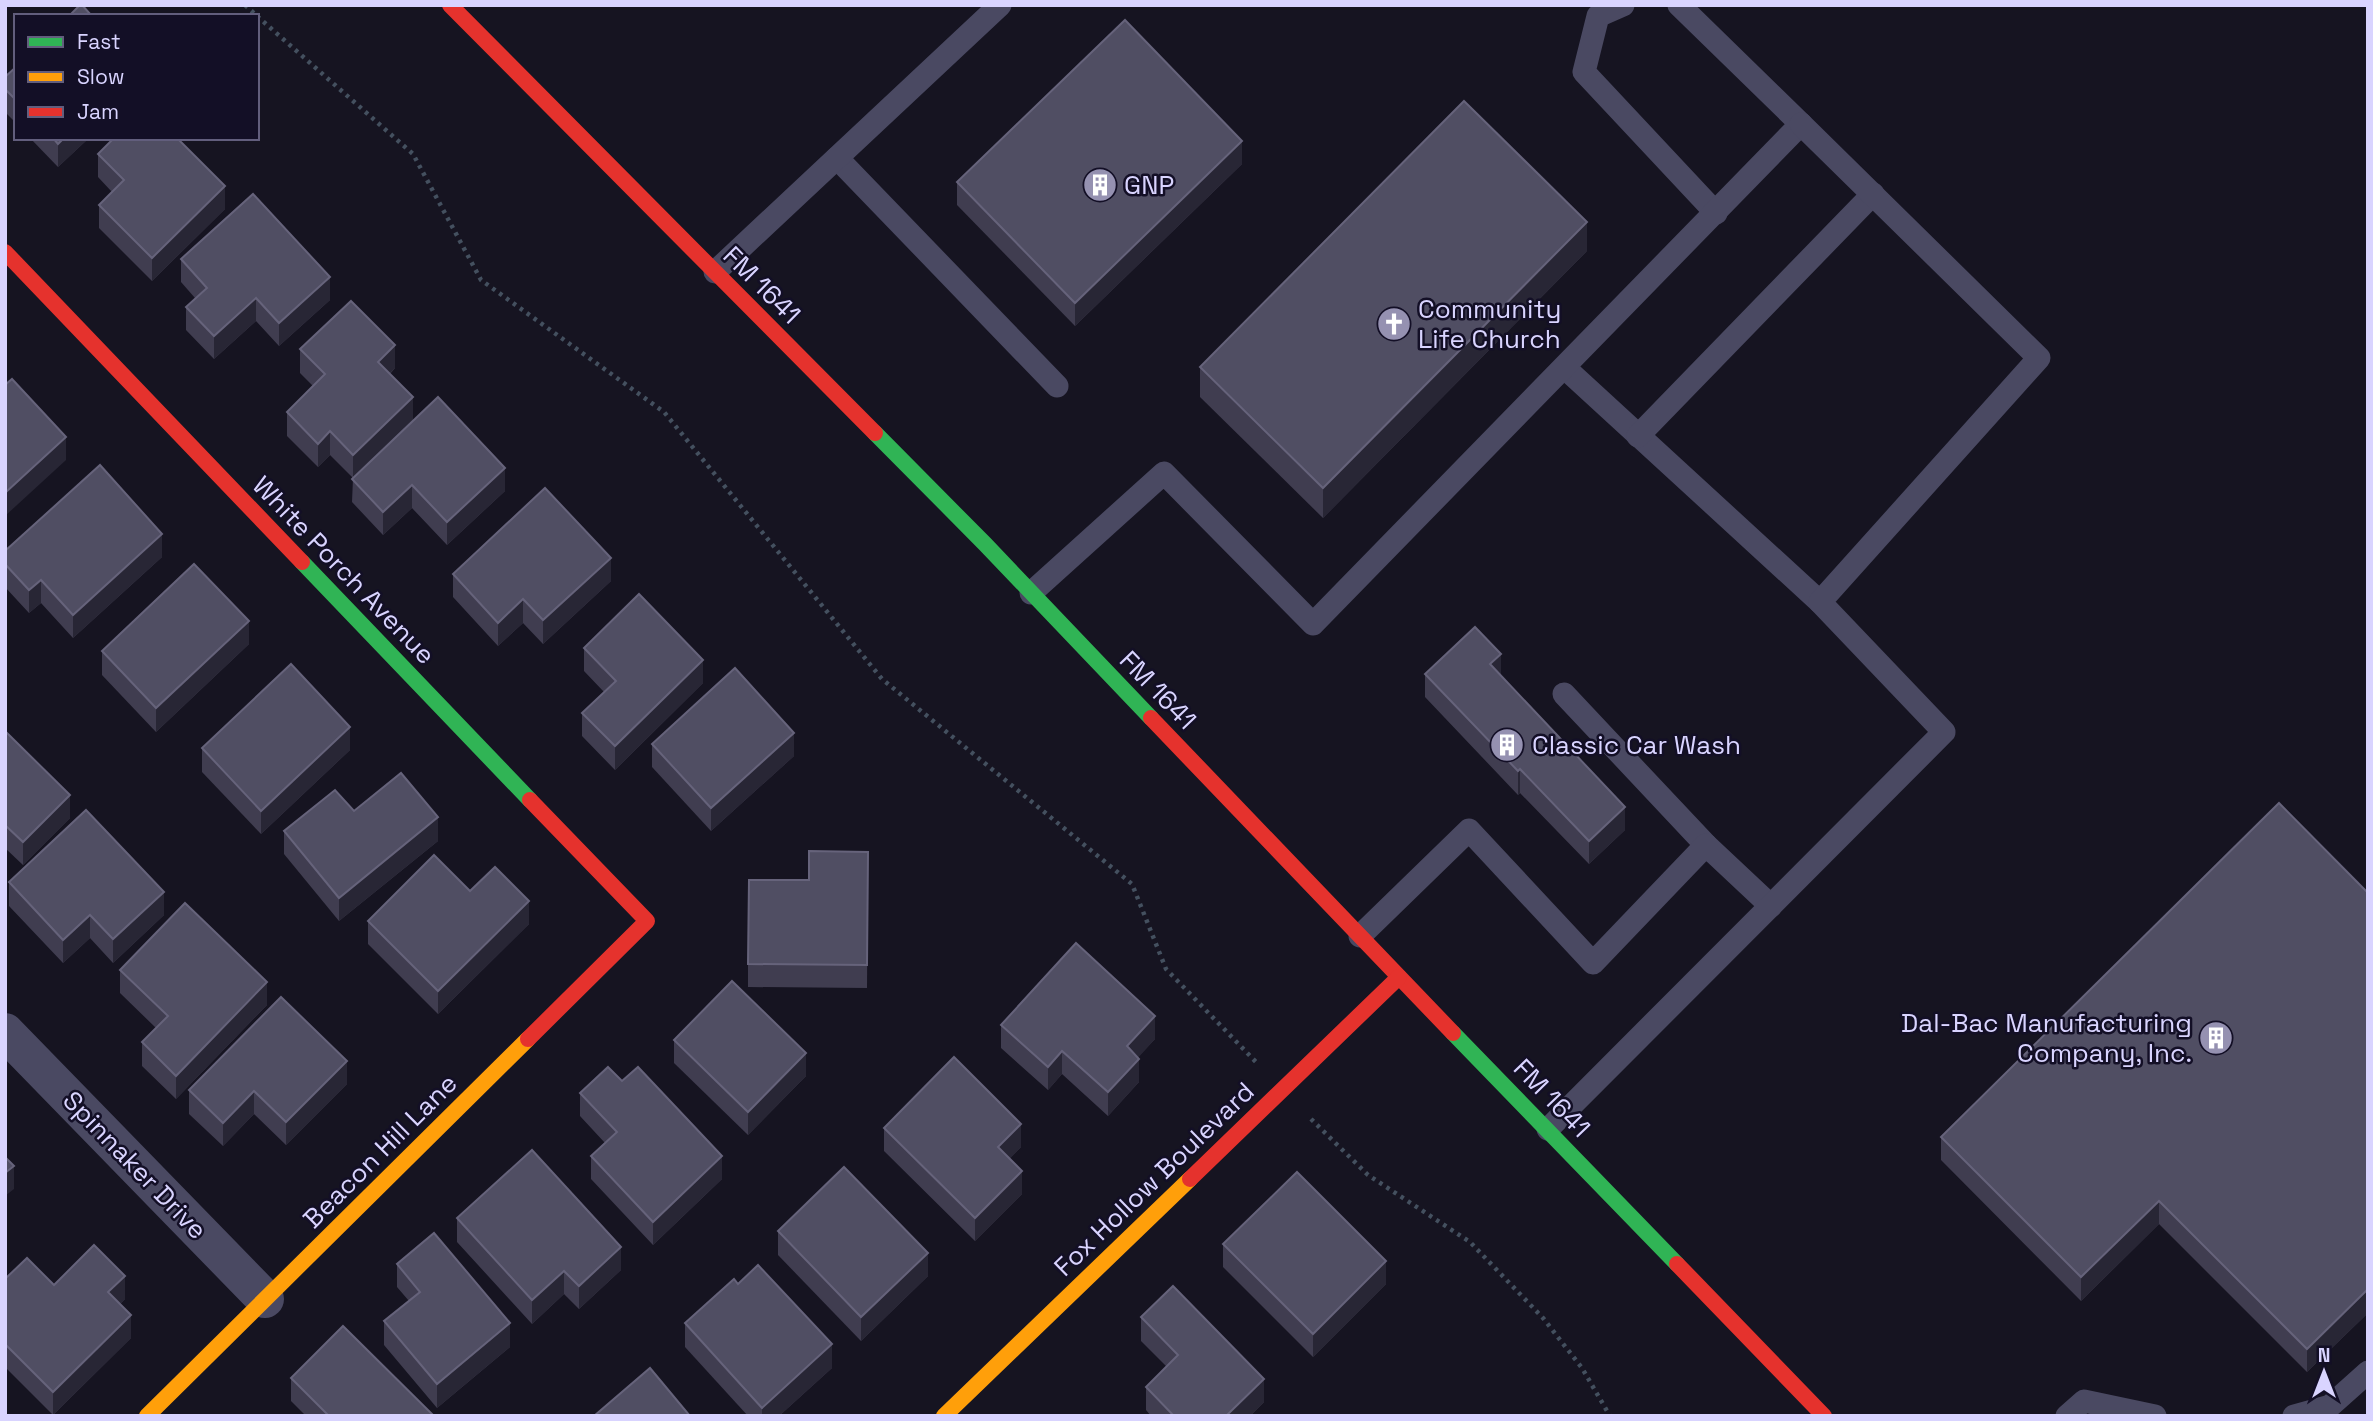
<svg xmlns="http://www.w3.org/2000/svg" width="2373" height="1421" font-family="'Space Grotesk',sans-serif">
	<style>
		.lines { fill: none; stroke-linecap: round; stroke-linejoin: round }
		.path { stroke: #44505f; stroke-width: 4.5; stroke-dasharray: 3.5 5; stroke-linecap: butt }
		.lane { stroke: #4a4962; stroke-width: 23 }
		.street { stroke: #4a4962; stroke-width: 38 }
		.fast { stroke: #30b455; stroke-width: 16 }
		.slow { stroke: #ff9f0a; stroke-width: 16 }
		.jam { stroke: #e5322d; stroke-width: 16 }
		.wall { fill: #403d50 }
		.shaded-wall { fill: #282635 }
		.building { fill: #504e63; stroke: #66637b; stroke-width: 2 }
		.labels { text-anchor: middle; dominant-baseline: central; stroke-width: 5; stroke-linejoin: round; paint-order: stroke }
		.poi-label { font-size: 26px; fill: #d9d4ff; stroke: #130f26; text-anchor: start }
		.street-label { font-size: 26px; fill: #d9d4ff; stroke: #130f26 }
	</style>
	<rect width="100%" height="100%" fill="#161421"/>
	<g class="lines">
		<!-- path -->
		<g class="path">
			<polyline points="245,5 257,16"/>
			<polyline points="257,16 413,154 481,280 664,412 882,679 1132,884 1166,969 1256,1062"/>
			<polyline points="1311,1119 1368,1175 1470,1242 1543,1318 1582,1368 1610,1416"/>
		</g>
		<!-- lane -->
		<g class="lane">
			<polyline points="1623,5 1598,16 1584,72 1716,213"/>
			<polyline points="837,158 1057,386"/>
			<polyline points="715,272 1000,5"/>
			<polyline points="1565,368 1820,602"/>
			<polyline points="1638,436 1873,194"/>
			<polyline points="1031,593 1164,473 1313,624 1801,124 1679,5"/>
			<polyline points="1564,694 1706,845"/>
			<polyline points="1360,936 1469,830 1593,963 1706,845 1771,906"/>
			<polyline points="1548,1129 1944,732 1820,602 2039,358 1801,124"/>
			<polyline points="2067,1416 2084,1401 2155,1416"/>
			<polyline points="2294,1416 2330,1406 2368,1372"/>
		</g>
		<!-- street -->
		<polyline class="street" points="5,1032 265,1299"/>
		<!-- fast -->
		<g class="fast">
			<polyline points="875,433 985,544 1151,718"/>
			<polyline points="302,562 530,800"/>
			<polyline points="1453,1033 1677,1264"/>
		</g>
		<!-- slow -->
		<g class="slow">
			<polyline points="147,1416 528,1039"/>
			<polyline points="944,1416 1190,1179"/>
		</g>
		<!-- jam -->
		<g class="jam">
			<polyline points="450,5 875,433"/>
			<polyline points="5,252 302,562"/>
			<polyline points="1151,718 1453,1033"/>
			<polyline points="528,1039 647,921 530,800"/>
			<polyline points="1190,1179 1399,977"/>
			<polyline points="1677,1264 1824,1416"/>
		</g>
	</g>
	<!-- wall -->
	<g class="wall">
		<polygon points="16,67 16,123 5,112 5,77"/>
		<polygon points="30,138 89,138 58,167"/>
		<polygon points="98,154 225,209 152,281 99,228 99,205 112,192 98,177"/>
		<polygon points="1242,164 1075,326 957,205 957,182"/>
		<polygon points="1587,251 1323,518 1200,397 1200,367"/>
		<polygon points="181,259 330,300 279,346 256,321 214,359 186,330 186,307 195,298 181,282"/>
		<polygon points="300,349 395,368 390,374 413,420 354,478 505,491 447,545 412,508 383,535 352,502 353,478 330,455 318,467 287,436 287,412 313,386 300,373"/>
		<polygon points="5,551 162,557 73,638 41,603 29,613 5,587"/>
		<polygon points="453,574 611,581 543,644 523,623 498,646 453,597"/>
		<polygon points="249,644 156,732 102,675 102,651"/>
		<polygon points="584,648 703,683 615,770 582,736 582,713 604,692 584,671"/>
		<polygon points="1425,674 1501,676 1625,830 1589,864 1520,793 1518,795 1425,697"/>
		<polygon points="5,731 70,818 23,865 5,848"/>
		<polygon points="652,744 794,756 711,831 652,767"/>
		<polygon points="202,748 350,750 261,834 202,772"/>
		<polygon points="354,811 438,841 339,921 284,854 284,831"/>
		<polygon points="868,852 867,988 748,987 748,964"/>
		<polygon points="9,882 164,915 113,963 90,938 63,963 9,906"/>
		<polygon points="470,891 529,924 438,1014 368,944 368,921"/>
		<polygon points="2368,893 2368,1313 2307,1372 2159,1224 2081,1301 1941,1160 1941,1137"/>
		<polygon points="120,970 267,1005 176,1099 142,1066 142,1042 156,1028 120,993"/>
		<polygon points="1001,1025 1155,1039 1138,1057 1139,1082 1108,1116 1062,1074 1048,1090 1001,1048"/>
		<polygon points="674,1040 806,1076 748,1135 674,1063"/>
		<polygon points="622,1081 722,1179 653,1245 591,1179 591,1156 605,1143 580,1116 580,1093"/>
		<polygon points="347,1084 286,1145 254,1114 223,1146 189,1114 189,1090"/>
		<polygon points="884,1128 1021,1147 1009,1159 1022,1194 975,1241 884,1151"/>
		<polygon points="457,1218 621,1270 579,1309 564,1294 532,1324 457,1242"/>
		<polygon points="778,1231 928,1276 861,1341 778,1255"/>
		<polygon points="1223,1244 1386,1284 1313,1357 1223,1267"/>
		<polygon points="397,1264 510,1347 437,1408 384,1345 384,1321 409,1301 397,1287"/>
		<polygon points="5,1279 125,1299 120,1304 131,1338 53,1415 5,1367"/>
		<polygon points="738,1284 832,1368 779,1416 748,1416 685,1347 685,1323"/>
		<polygon points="1141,1317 1264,1402 1250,1416 1151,1416 1146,1410 1146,1387 1167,1367 1141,1341"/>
		<polygon points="291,1378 434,1416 306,1416 291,1401"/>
	</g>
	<!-- shaded-wall -->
	<g class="shaded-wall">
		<polygon points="64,138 89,138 58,167 58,144"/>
		<polygon points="1242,141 1242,164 1075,326 1075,303"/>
		<polygon points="225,186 225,209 152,281 152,258"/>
		<polygon points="1587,222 1587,251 1323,518 1323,488"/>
		<polygon points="330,277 330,300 279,346 279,323"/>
		<polygon points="256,298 256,321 214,359 214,336"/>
		<polygon points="395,345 395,368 378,385 378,362"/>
		<polygon points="413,397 413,420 353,478 353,455"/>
		<polygon points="330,431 330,455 318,467 318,444"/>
		<polygon points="66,437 66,460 5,516 5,493"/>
		<polygon points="505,468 505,491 447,545 447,522"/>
		<polygon points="412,485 412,508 383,535 383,512"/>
		<polygon points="162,534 162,557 73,638 73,615"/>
		<polygon points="611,558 611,581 543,644 543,620"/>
		<polygon points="41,580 41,603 29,613 29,590"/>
		<polygon points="523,599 523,623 498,646 498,623"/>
		<polygon points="249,621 249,644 156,732 156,708"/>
		<polygon points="1501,654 1501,677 1490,664"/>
		<polygon points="703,660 703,683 615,770 615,746"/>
		<polygon points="350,727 350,750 261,834 261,811"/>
		<polygon points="794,733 794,756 711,831 711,808"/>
		<polygon points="1520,769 1520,793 1518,795 1518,771"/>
		<polygon points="70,795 70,818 23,865 23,842"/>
		<polygon points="1625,807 1625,830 1589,864 1589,841"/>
		<polygon points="438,817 438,841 339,921 339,898"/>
		<polygon points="164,892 164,915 113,963 113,939"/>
		<polygon points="529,901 529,924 438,1014 438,991"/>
		<polygon points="90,915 90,938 63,963 63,940"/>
		<polygon points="267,982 267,1005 176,1099 176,1076"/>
		<polygon points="1155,1016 1155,1039 1127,1070 1127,1046"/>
		<polygon points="1062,1051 1062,1074 1048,1090 1048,1067"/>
		<polygon points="806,1053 806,1076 748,1135 748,1112"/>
		<polygon points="1139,1059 1139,1082 1108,1116 1108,1092"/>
		<polygon points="347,1061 347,1084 286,1145 286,1122"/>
		<polygon points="254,1091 254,1114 223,1146 223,1123"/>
		<polygon points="1021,1124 1021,1147 998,1171 998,1147"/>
		<polygon points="722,1156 722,1179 653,1245 653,1222"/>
		<polygon points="14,1166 14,1189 5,1196 5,1173"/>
		<polygon points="1022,1171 1022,1194 975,1241 975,1218"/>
		<polygon points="2159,1201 2159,1224 2081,1301 2081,1277"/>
		<polygon points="621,1247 621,1270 579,1309 579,1286"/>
		<polygon points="928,1253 928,1276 861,1341 861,1317"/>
		<polygon points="1386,1261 1386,1284 1313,1357 1313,1334"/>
		<polygon points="564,1271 564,1294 532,1324 532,1300"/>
		<polygon points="125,1276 125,1299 108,1315 108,1292"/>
		<polygon points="2368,1289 2368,1313 2307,1372 2307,1349"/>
		<polygon points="131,1315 131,1338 53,1415 53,1392"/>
		<polygon points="510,1323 510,1347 437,1408 437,1384"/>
		<polygon points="832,1344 832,1368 779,1416 762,1416 762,1408"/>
		<polygon points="1264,1379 1264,1402 1250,1416 1226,1416"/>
	</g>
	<!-- building -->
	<g class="building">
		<polygon points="80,5 82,5 92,16 69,16"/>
		<polygon points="1125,20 1242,141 1075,303 957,182"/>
		<polygon points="16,67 16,100 5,89 5,77"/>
		<polygon points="1464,101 1587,222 1323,488 1200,367"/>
		<polygon points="53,138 64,138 58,144"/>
		<polygon points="114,138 177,138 225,186 152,258 99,205 124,180 98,154"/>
		<polygon points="253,194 330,277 279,323 256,298 214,336 186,307 207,288 181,259"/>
		<polygon points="351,301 395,345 378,362 413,397 353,455 330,431 318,444 287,412 325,374 300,349"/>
		<polygon points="12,379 66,437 5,493 5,385"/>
		<polygon points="438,397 505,468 447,522 412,485 383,512 352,479"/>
		<polygon points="100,465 162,534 73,615 41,580 29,590 5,564 5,551"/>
		<polygon points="545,488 611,558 543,620 523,599 498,623 453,574"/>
		<polygon points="194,564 249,621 156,708 102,651"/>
		<polygon points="639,594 703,660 615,746 582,713 616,681 584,648"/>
		<polygon points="1475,627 1501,654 1490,664 1625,807 1589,841 1520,769 1518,771 1425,674"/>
		<polygon points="291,664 350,727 261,811 202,748"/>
		<polygon points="735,668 794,733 711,808 652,744"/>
		<polygon points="5,731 70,795 23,842 5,825"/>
		<polygon points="401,773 438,817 339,898 284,831 335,790 354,811"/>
		<polygon points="2279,803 2368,893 2368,1289 2307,1349 2159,1201 2081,1277 1941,1137"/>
		<polygon points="86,810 164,892 113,939 90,915 63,940 9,882"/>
		<polygon points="809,851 868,852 867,965 748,964 749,880 809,880"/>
		<polygon points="434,855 470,891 495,867 529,901 438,991 368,921"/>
		<polygon points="185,903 267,982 176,1076 142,1042 168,1016 120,970"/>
		<polygon points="1076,943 1155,1016 1127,1046 1139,1059 1108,1092 1062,1051 1048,1067 1001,1025"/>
		<polygon points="732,981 806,1053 748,1112 674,1040"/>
		<polygon points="281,997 347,1061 286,1122 254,1091 223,1123 189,1090"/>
		<polygon points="954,1057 1021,1124 998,1147 1022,1171 975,1218 884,1128"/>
		<polygon points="608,1067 622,1081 638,1067 722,1156 653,1222 591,1156 617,1132 580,1093"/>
		<polygon points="532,1150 621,1247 579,1286 564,1271 532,1300 457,1218"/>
		<polygon points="5,1157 14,1166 5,1173"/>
		<polygon points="844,1167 928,1253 861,1317 778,1231"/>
		<polygon points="1297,1172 1386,1261 1313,1334 1223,1244"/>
		<polygon points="434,1233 510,1323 437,1384 384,1321 420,1292 397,1264"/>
		<polygon points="94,1245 125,1276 108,1292 131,1315 53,1392 5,1344 5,1279 27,1258 54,1285"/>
		<polygon points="758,1265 832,1344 762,1408 685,1323 734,1279 738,1284"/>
		<polygon points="1173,1286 1264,1379 1226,1416 1174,1416 1146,1387 1178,1355 1141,1317"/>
		<polygon points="343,1326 434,1416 329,1416 291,1378"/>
		<polygon points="650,1368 690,1416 594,1416"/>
	</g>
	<!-- icons -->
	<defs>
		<g id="building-disc" transform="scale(1.75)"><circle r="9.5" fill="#9591b1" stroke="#130f26"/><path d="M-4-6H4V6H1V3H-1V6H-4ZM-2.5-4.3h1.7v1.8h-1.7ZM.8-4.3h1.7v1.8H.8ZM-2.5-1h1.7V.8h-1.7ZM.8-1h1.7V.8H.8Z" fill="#fff"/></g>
		<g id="church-disc" transform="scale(1.75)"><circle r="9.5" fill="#9591b1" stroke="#130f26"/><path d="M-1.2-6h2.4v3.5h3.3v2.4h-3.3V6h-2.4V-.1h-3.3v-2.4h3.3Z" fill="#fff"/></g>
	</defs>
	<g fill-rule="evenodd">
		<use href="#building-disc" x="1100" y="185"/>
		<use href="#church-disc" x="1394" y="324"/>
		<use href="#building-disc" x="1507" y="745"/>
		<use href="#building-disc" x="2216" y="1038"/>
	</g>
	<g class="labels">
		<!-- poi labels -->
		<g class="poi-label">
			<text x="1124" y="185">GNP</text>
			<text x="1418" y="309">Community<tspan x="1418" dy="30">Life Church</tspan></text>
			<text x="1532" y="745">Classic Car Wash</text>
			<text x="2192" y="1023" text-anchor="end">Dal-Bac Manufacturing<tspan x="2192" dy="30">Company, Inc.</tspan></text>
		</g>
		<!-- street labels -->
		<g class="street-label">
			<text transform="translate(762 285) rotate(45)">FM 1641</text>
			<text transform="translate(344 570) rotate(46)">White Porch Avenue</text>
			<text transform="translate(1158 690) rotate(46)">FM 1641</text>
			<text transform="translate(1552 1098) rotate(46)">FM 1641</text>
			<text transform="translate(380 1151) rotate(-45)">Beacon Hill Lane</text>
			<text transform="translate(135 1165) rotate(46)">Spinnaker Drive</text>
			<text transform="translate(1154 1179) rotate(-44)">Fox Hollow Boulevard</text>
		</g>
	</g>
	<!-- border -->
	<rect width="2373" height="1421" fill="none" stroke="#d9d4ff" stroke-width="14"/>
	<!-- legend -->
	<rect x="14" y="14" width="245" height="126" fill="#130f26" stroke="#625e7d" stroke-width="2"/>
	<rect x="28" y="37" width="35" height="10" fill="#30b455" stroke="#625e7d" stroke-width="2"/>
	<text x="77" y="49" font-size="21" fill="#d9d4ff">Fast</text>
	<rect x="28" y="72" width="35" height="10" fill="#ff9f0a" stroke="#625e7d" stroke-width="2"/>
	<text x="77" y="84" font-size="21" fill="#d9d4ff">Slow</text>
	<rect x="28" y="107" width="35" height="10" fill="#e5322d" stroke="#625e7d" stroke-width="2"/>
	<text x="77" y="119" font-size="21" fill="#d9d4ff">Jam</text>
	<!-- north arrow -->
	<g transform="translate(2324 1372)" stroke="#130f26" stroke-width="5" paint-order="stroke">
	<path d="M0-5L12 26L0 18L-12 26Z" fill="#d9d4ff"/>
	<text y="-10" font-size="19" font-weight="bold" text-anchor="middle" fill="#d9d4ff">N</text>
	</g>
</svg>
